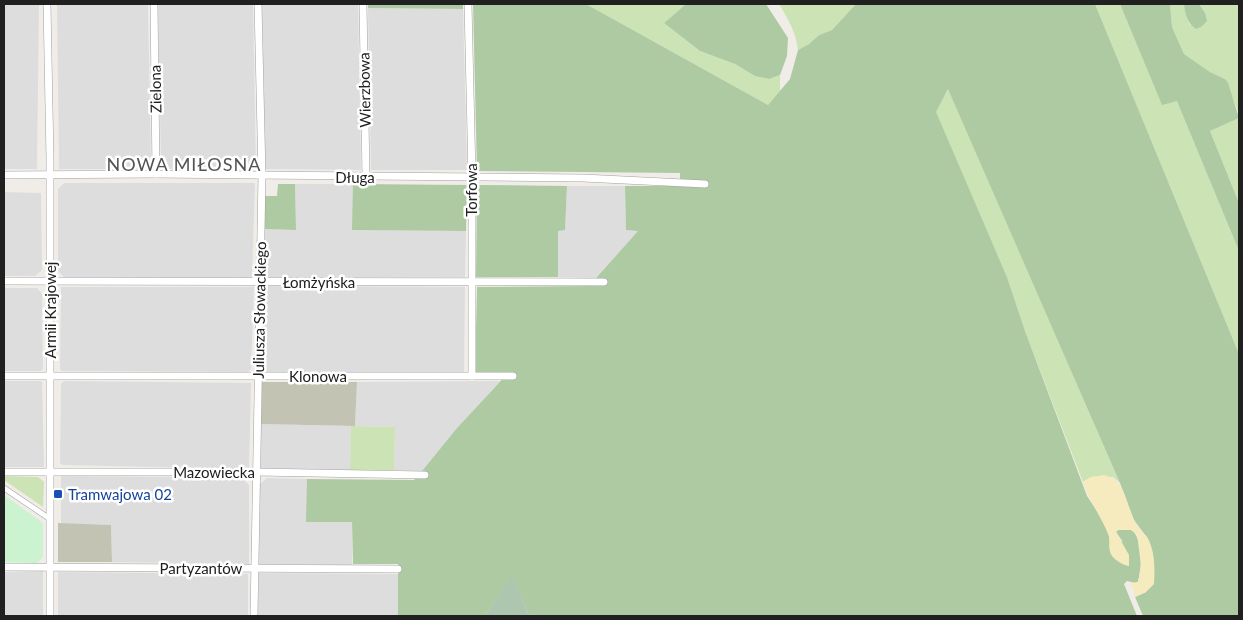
<svg xmlns="http://www.w3.org/2000/svg" width="1243" height="620" font-family="Lato,sans-serif">
	<style>
		.residential { fill: #dedddd }
		.construction { fill: #c3c3b4 }
		.grass { fill: #cce3b5 }
		.forest { fill: #aecaa2 }
		.sand { fill: #f6ebbf }
		.cemetery { fill: #acc6b0 }
		.park { fill: #cbf3cf }
		.lines { fill: none; stroke-linecap: round; stroke-linejoin: round }
		.pedestrian-casing { stroke: #a1a1a1; stroke-width: 6 }
		.minor-casing { stroke: #a1a1a1; stroke-width: 8 }
		.pedestrian { stroke: #fff; stroke-width: 5 }
		.minor { stroke: #fff; stroke-width: 7 }
		.transit-dot { fill: #1a4fb4; stroke: #fff; stroke-width: 2 }
		.labels { text-anchor: middle; dominant-baseline: central; stroke-width: 5; stroke-linejoin: round; paint-order: stroke }
		.street-label { font-size: 15px; fill: #202020; stroke: #fff }
		.transit-label { font-size: 15px; fill: #164399; stroke: #fff; text-anchor: start }
		.quarter-label { font-size: 18px; letter-spacing: 1px; fill: #535353; stroke: #fff }
	</style>
	<rect width="100%" height="100%" fill="#f0ede8"/>
	<!-- residential -->
	<g class="residential">
		<polygon points="4,4 39,4 37,169 4,169"/>
		<polygon points="57,4 148,4 151,169 59,169"/>
		<polygon points="158,4 253,4 256,169 164,169 161,166"/>
		<polygon points="262,4 358,4 361,170 265,169"/>
		<polygon points="368,8 463,9 467,170 371,170"/>
		<polygon points="64,183 255,183 252,277 64,277 58,271 58,189"/>
		<polygon points="295,184 353,184 353,230 466,231 465,277 263,277 264,229 296,230"/>
		<polygon points="567,186 625,186 626,230 638,231 596,278 558,277 558,230 565,230"/>
		<polygon points="4,192 41,193 42,270 35,276 4,276"/>
		<polygon points="263,286 465,287 464,373 261,372"/>
		<polygon points="61,287 254,287 251,369 248,372 62,371 60,369"/>
		<polygon points="4,288 37,288 42,294 43,369 41,371 4,371"/>
		<polygon points="4,381 40,381 42,382 44,467 4,467"/>
		<polygon points="64,381 251,383 249,469 63,465 60,463 61,384"/>
		<polygon points="500,381 457,428 423,471 394,470 395,427 355,426 357,382"/>
		<polygon points="260,424 351,426 350,470 260,468"/>
		<polygon points="61,476 196,477 197,479 243,479 249,485 249,564 112,562 111,525 61,524"/>
		<polygon points="267,478 307,479 307,522 352,522 352,565 259,564 260,484"/>
		<polygon points="43,571 43,616 4,616 4,572"/>
		<polygon points="58,572 248,574 248,616 58,616"/>
		<polygon points="259,573 398,574 398,616 258,616"/>
	</g>
	<!-- construction -->
	<g class="construction">
		<polygon points="261,382 357,382 355,426 260,424"/>
		<polygon points="58,523 111,525 112,562 58,562"/>
	</g>
	<!-- grass -->
	<g class="grass">
		<polygon points="586,4 686,4 664,23 700,51 735,64 755,76 769,79 780,75 780,91 768,105"/>
		<path d="M779 4H856L832 30 819 35 809 44 798 50C796 32 788 19 779 4Z"/>
		<polygon points="1095,4 1120,4 1162,104 1177,100 1239,251 1239,354"/>
		<polygon points="1170,4 1184,4 1187,18 1190,25 1205,13 1199,4 1239,4 1239,114 1225,79 1210,72 1184,54 1172,27"/>
		<polygon points="949,88 1120,483 1113,477 1091,477 1083,482 1025,331 1007,277 935,112"/>
		<polygon points="1239,118 1239,203 1210,131"/>
		<polygon points="351,426 395,427 394,470 350,470"/>
		<polygon points="4,476 38,477 44,482 43,507 4,480"/>
	</g>
	<!-- forest -->
	<g class="forest">
		<polygon points="368,4 463,4 463,9 368,8"/>
		<path d="M473 4H586L768 105 790 79 798 50 809 44 819 35 832 30 856 4H1095L1239 354V616H1143L1135 597 1146 592 1148 539 1134 520 1120 483 948 89 936 112 1007 277 1025 331 1087 496 1101 517 1109 536 1123 542 1116 532 1118 530H1131C1143 536 1142 570 1138 582L1135 583 1127 581 1124 584 1137 616H529L512 576 485 616H398V564H353L352 522H306L307 479 414 480 423 470 457 428 508 373 475 372 477 287 589 286 638 231 626 230 625 186H680V173L477 171Z"/>
		<polygon points="686,4 766,4 788,38 787,56 780,75 769,79 755,76 735,64 700,51 664,23"/>
		<polygon points="1120,4 1170,4 1172,27 1184,54 1210,72 1225,79 1228,83 1239,118 1210,131 1239,203 1239,251 1177,101 1162,105"/>
		<path d="M1184 4H1199L1205 13 1207 21 1201 27 1196 29C1187 23 1185 14 1184 4Z"/>
		<polygon points="278,184 295,184 296,230 264,229 265,196 277,196"/>
		<polygon points="353,184 467,185 466,231 352,230"/>
		<polygon points="477,185 567,186 565,230 558,231 558,277 476,277"/>
	</g>
	<!-- sand -->
	<path class="sand" d="M1104 475C1125 480 1125 500 1133 518 1136 525 1142 531 1147 537 1155 550 1155 569 1154 584L1146 592 1135 597 1131 583 1138 582 1141 565 1137 534 1131 530H1118L1116 532 1129 555V566C1123 565 1116 561 1112 556 1107 549 1111 540 1108 533 1100 515 1089 501 1083 482L1091 477Z"/>
	<!-- cemetery -->
	<polygon class="cemetery" points="512,575 529,616 485,616"/>
	<!-- park -->
	<polygon class="park" points="4,495 43,523 43,557 37,563 4,562"/>
	<g class="lines">
		<!-- pedestrian casing -->
		<g class="pedestrian-casing">
			<polyline id="pedestrian" points="4,488 50,519"/>
		</g>
		<!-- minor casing -->
		<g class="minor-casing">
			<g id="minor">
				<polyline points="47,4 50,159 50,616"/>
				<polyline points="154,4 156,174"/>
				<polyline points="363,4 366,177"/>
				<polyline points="468,4 472,177 472,376"/>
				<polyline points="4,175 156,174 583,178 705,184"/>
				<polyline points="4,281 604,282"/>
				<polyline points="4,376 513,376"/>
				<polyline points="4,472 256,472 425,475"/>
				<polyline points="4,567 398,569"/>
				<polyline points="254,616 262,176 258,4"/>
			</g>
		</g>
		<!-- pedestrian -->
		<use href="#pedestrian" class="pedestrian"/>
		<!-- minor -->
		<use href="#minor" class="minor"/>
	</g>
	<!-- markers -->
	<rect class="transit-dot" x="53" y="489" width="10" height="10" rx="2.5"/>
	<g class="labels">
		<!-- street labels -->
		<g class="street-label">
			<text transform="translate(155 89) rotate(-91)">Zielona</text>
			<text transform="translate(364 90) rotate(-91)">Wierzbowa</text>
			<text x="355" y="177">Długa</text>
			<text transform="translate(471 190) rotate(-90)">Torfowa</text>
			<text x="319" y="282">Łomżyńska</text>
			<text transform="translate(50 310) rotate(-90)">Armii Krajowej</text>
			<text transform="translate(259 310) rotate(-89)">Juliusza Słowackiego</text>
			<text x="318" y="376">Klonowa</text>
			<text x="214" y="472">Mazowiecka</text>
			<text x="201" y="568">Partyzantów</text>
		</g>
		<!-- transit labels -->
		<g class="transit-label">
			<text x="68" y="494">Tramwajowa 02</text>
		</g>
		<!-- quarter labels -->
		<g class="quarter-label">
			<text x="184" y="164">NOWA MIŁOSNA</text>
		</g>
	</g>
	<!-- border -->
	<rect width="1243" height="620" fill="none" stroke="#202020" stroke-width="10"/>
</svg>
